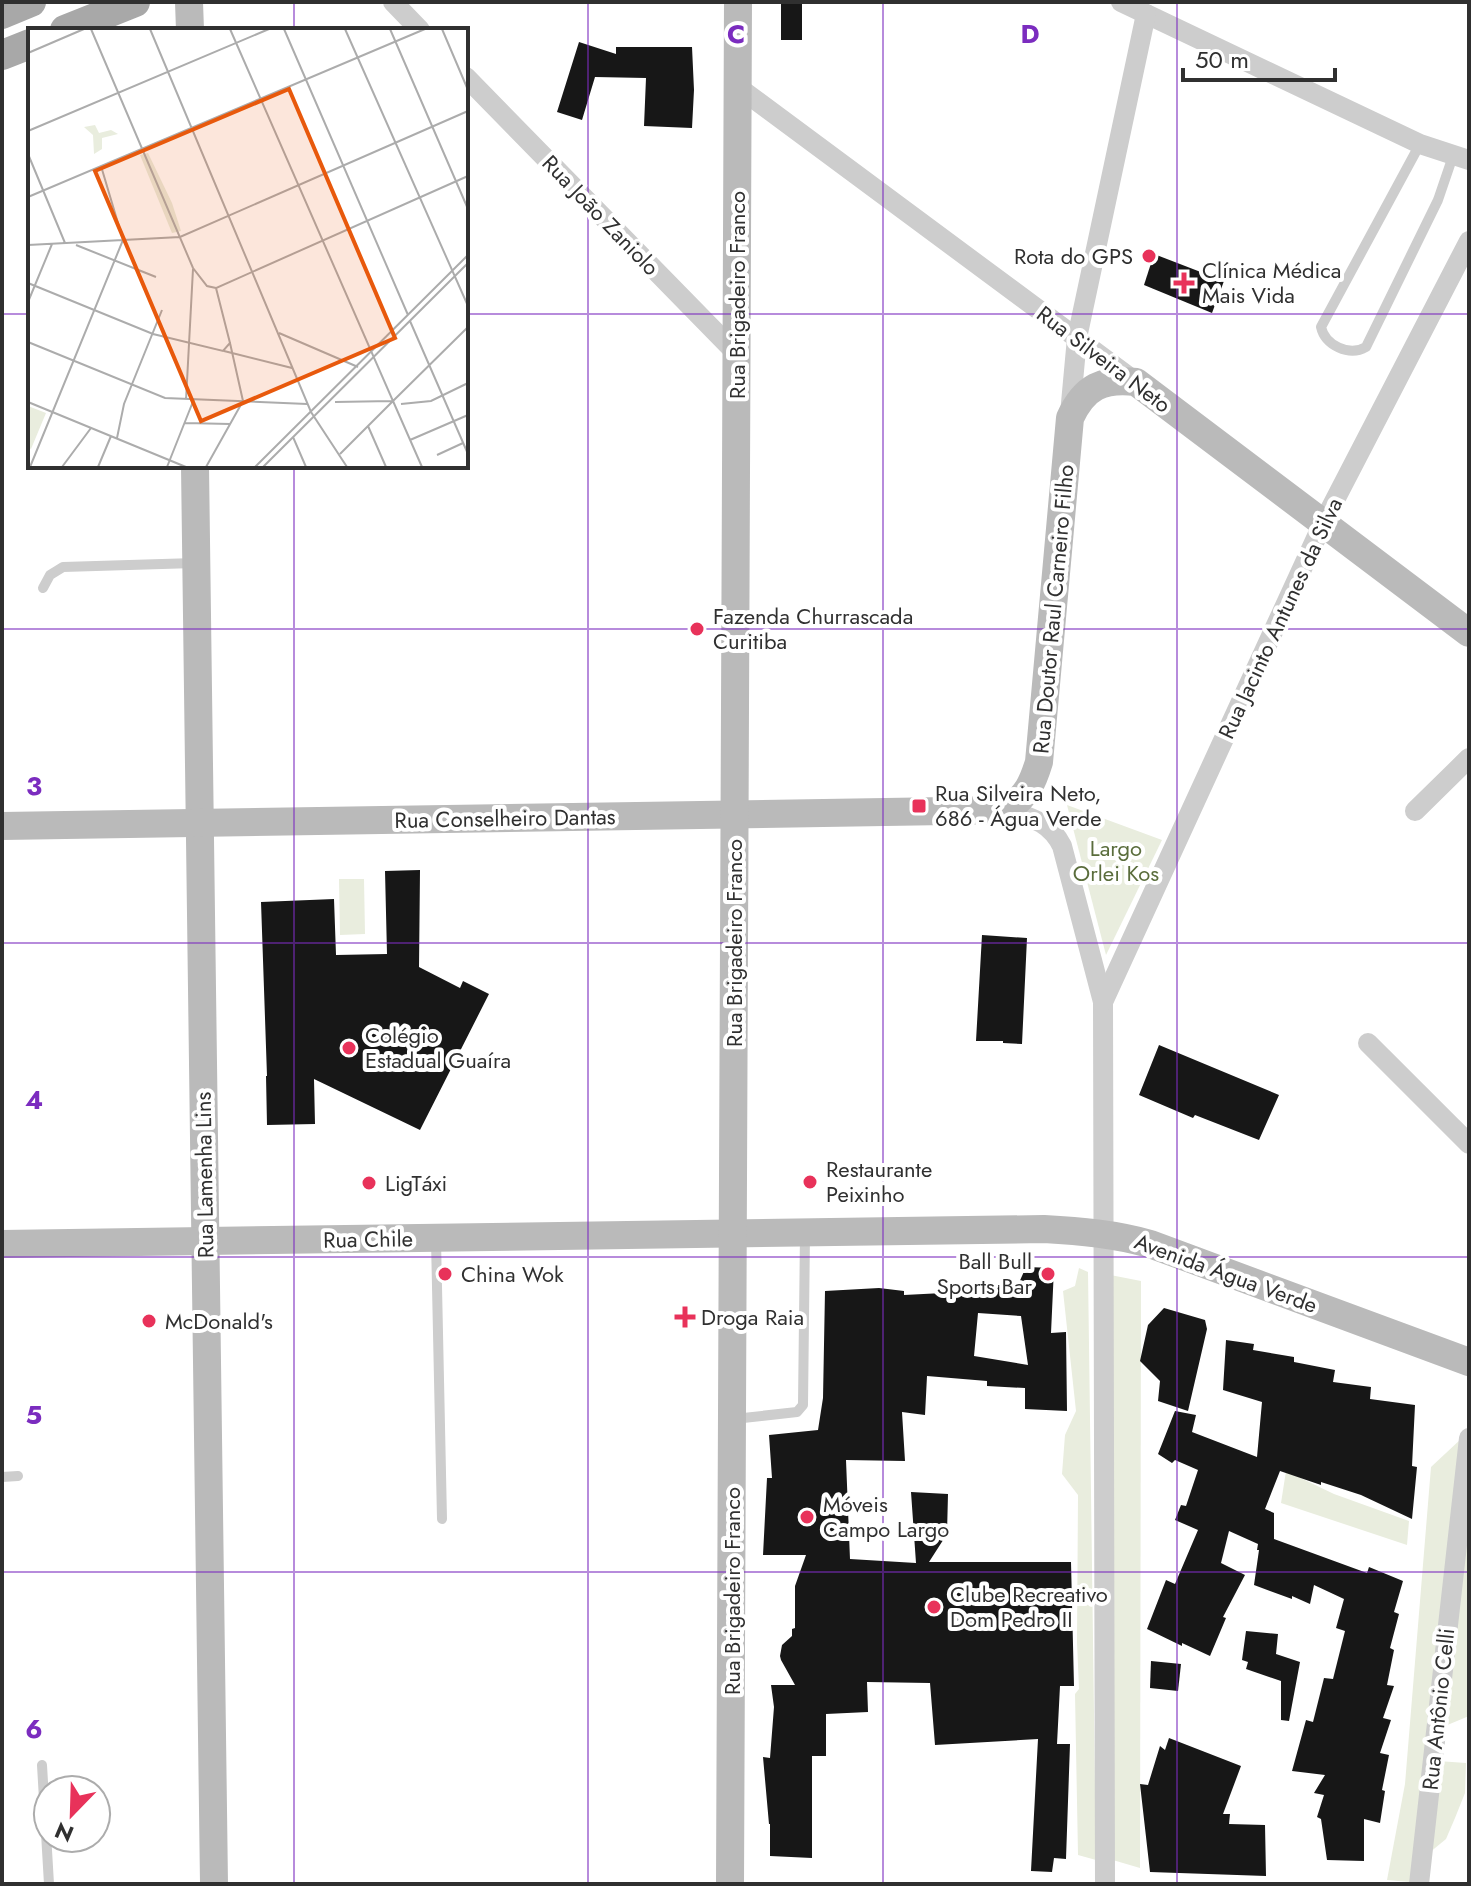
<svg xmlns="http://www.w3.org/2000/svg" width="1471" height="1886" font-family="Jost,sans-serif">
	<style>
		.green { fill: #e9edde }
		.building { fill: #171717; fill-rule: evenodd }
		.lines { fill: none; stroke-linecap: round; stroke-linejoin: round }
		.lane { stroke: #cdcdcd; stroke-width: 10 }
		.street { stroke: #cdcdcd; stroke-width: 20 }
		.secondary { stroke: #bababa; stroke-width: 28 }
		.primary { stroke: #a8a8a8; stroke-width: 30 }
		.grid { fill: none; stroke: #7b2cbf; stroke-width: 2; stroke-opacity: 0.55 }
		.poi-dot { fill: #e8325a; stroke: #fff; stroke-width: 3 }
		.labels { text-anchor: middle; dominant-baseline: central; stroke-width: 8; stroke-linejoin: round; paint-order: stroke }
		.street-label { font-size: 22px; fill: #303030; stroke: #fff }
		.poi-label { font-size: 22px; fill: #303030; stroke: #fff; text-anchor: start }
		.park-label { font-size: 22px; fill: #5a6d3c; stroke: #fff }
		.inset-road { fill: none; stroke: #acacac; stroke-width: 2 }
		.view { fill: #e8590c; fill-opacity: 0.15; stroke: #e8590c; stroke-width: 4 }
		.inset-edge { fill: none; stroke: #303030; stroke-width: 4 }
		.grid-label { font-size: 26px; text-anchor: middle; font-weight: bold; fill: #7b2cbf; stroke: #fff; stroke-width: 8; stroke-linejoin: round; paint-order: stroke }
	</style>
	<rect width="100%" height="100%" fill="#fff"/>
	<!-- green -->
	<g class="green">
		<polygon points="1067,805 1162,840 1106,955"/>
		<polygon points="339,879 364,879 365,934 340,935"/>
		<polygon points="1079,1268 1088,1272 1096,1860 1078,1855 1075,1694 1079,1689 1077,1642 1078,1495 1062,1474 1065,1435 1076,1411 1063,1291 1075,1286"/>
		<polygon points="1095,1272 1141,1281 1140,1868 1106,1858"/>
		<polygon points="1461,1439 1410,1882 1387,1880 1405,1784 1431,1467"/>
		<polygon points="1286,1471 1334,1494 1409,1521 1407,1545 1281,1503"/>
		<polygon points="1469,1476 1469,1716 1445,1726"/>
		<polygon points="1438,1761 1466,1763 1465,1793 1455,1818 1446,1839 1429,1853"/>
	</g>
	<!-- building -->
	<g class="building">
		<rect x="781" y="2" width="21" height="38"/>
		<polygon points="579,42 616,54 616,47 692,47 694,90 692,128 644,126 646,78 595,77 582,120 557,112"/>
		<polygon points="1154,254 1224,281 1212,313 1144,285"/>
		<polygon points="420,870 419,967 460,988 463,981 489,994 420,1130 314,1079 315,1124 267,1125 266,1076 267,1076 261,902 334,899 336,955 387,954 385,871"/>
		<polygon points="982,935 1027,938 1022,1044 1003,1043 1003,1041 976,1041"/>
		<polygon points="1159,1045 1279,1095 1259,1140 1195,1115 1193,1118 1139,1095"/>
		<path d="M1026 1267 1054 1268 1051 1333 1066 1332 1067 1411 1025 1409V1388L987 1386V1381L927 1376 925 1415 902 1412 905 1461 846 1460 850 1559 916 1563 911 1492 948 1494 947 1534 929 1562H1071L1074 1686H1060L1057 1744H1070L1066 1859 1054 1858 1052 1872 1031 1871 1038 1739 935 1745 930 1683 867 1682 868 1712 826 1714V1756H812V1858L770 1856V1824H769L763 1757 770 1758 774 1707 771 1685H795L781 1660 780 1656 782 1645 792 1636V1629L795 1628V1586L806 1555H763L767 1478H772L769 1435 818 1430 823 1398 825 1291 879 1288 904 1291V1295L943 1293V1290L983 1296V1285H1018ZM978 1313 1021 1316 1028 1365 974 1356Z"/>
		<polygon points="1164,1308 1205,1320 1207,1329 1188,1411 1158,1401 1160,1381 1140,1361 1148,1325"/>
		<polygon points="1226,1340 1254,1344 1253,1350 1294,1357 1294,1362 1335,1370 1333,1382 1371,1387 1370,1399 1415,1405 1412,1466 1417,1467 1412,1519 1361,1495 1321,1482 1321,1485 1280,1471 1265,1509 1274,1513 1274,1539 1367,1573 1369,1567 1403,1581 1394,1612 1399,1614 1390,1648 1394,1650 1387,1685 1394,1686 1383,1718 1391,1720 1380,1753 1389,1755 1382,1790 1385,1791 1380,1823 1364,1819 1364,1861 1327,1860 1321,1819 1317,1817 1324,1795 1314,1793 1325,1775 1292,1771 1306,1720 1313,1722 1324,1678 1333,1679 1345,1631 1336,1628 1344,1599 1314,1585 1310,1604 1292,1596 1292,1599 1254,1585 1259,1550 1257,1550 1258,1544 1229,1531 1221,1563 1245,1575 1223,1617 1226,1618 1210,1656 1182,1643 1182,1646 1147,1629 1166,1580 1175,1584 1198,1530 1175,1520 1181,1505 1186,1506 1198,1470 1175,1460 1172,1463 1158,1454 1175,1411 1196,1415 1192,1432 1257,1457 1262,1402 1223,1390"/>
		<polygon points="1246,1631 1278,1634 1276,1654 1300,1662 1289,1721 1281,1720 1281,1681 1246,1669 1248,1662 1242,1660"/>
		<polygon points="1151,1661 1181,1664 1178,1691 1150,1688"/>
		<polygon points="1169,1738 1241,1766 1223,1814 1230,1814 1229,1824 1265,1825 1266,1876 1150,1872 1140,1784 1148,1785 1160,1746 1165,1750"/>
	</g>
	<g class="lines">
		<!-- lane -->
		<g class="lane">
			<path d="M1420 144 1321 327C1325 345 1349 357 1366 347L1438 200 1453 156"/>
			<polyline points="43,588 50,575 63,567 195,563"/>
			<polyline points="436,1240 442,1519"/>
			<polyline points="734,1419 797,1412 803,1405 805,1233"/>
			<polyline points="2,1477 18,1476"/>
			<polyline points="42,1765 49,1884"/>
		</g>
		<!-- street -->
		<g class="street">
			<polyline points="393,2 420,30"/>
			<polyline points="1121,2 1420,144 1469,160"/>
			<polyline points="466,77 737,354"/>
			<polyline points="738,87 1136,382"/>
			<polyline points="1070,414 1077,338 1146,14"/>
			<path d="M1008 810C1032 818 1050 822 1062 846L1103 1002 1105 1884"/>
			<polyline points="1415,811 1469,758"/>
			<polyline points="1103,1002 1323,523 1469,241"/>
			<polyline points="1368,1043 1469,1144"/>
			<polyline points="1419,1884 1469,1438"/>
		</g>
		<!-- secondary -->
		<g class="secondary">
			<polyline points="189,2 190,30"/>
			<polyline points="195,466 214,1884"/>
			<path d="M2 826 1008 810C1027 794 1032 785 1039 762L1070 418C1084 387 1103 378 1136 382L1469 633"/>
			<path d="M2 1244 1044 1229C1080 1231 1115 1234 1150 1244L1469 1362"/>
			<polyline points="730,1884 738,2"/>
		</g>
		<!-- primary -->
		<g class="primary">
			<polyline points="2,14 31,2"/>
			<polyline points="65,30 135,2"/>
			<polyline points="2,55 30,44"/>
		</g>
	</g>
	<!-- grid -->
	<path class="grid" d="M294 2V30M588 2V1884M883 2V1884M1177 2V1884M2 314H30M466 314H1469M294 466V1884M2 629H1469M2 943H1469M2 1257H1469M2 1572H1469"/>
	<!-- markers -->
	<g class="poi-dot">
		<circle cx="1149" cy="256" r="8"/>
		<path d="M1180 271h8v8h8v8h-8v8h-8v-8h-8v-8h8z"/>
		<circle cx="697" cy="629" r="8"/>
		<rect x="911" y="798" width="16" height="16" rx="4"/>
		<circle cx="349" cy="1048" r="8"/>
		<circle cx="810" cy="1182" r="8"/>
		<circle cx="369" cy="1183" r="8"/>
		<circle cx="445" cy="1274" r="8"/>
		<circle cx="1048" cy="1274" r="8"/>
		<path d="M681 1305h8v8h8v8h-8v8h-8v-8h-8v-8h8z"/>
		<circle cx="149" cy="1321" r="8"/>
		<circle cx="807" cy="1517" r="8"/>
		<circle cx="934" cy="1607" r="8"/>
	</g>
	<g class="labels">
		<!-- street labels -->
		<g class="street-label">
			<text transform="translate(601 215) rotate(46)">Rua João Zaniolo</text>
			<text transform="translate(737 295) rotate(-90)">Rua Brigadeiro Franco</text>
			<text transform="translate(1104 359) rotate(37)">Rua Silveira Neto</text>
			<text transform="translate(1053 609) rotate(-85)">Rua Doutor Raul Carneiro Filho</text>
			<text transform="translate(1280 618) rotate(-65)">Rua Jacinto Antunes da Silva</text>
			<text transform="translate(505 818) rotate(-1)">Rua Conselheiro Dantas</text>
			<text transform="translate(734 943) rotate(-90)">Rua Brigadeiro Franco</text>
			<text transform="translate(204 1175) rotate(-91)">Rua Lamenha Lins</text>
			<text transform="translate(368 1239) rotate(-1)">Rua Chile</text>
			<text transform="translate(1226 1273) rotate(20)">Avenida Água Verde</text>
			<text transform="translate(732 1591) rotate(-90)">Rua Brigadeiro Franco</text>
			<text transform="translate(1438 1709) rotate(-84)">Rua Antônio Celli</text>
		</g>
		<!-- poi labels -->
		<g class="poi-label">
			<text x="1133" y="256" text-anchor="end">Rota do GPS</text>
			<text x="1202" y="270">Clínica Médica<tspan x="1202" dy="25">Mais Vida</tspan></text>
			<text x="713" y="616">Fazenda Churrascada<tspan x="713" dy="25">Curitiba</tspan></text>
			<text x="935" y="793">Rua Silveira Neto,<tspan x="935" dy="25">686 - Água Verde</tspan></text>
			<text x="365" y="1035">Colégio<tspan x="365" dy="25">Estadual Guaíra</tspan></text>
			<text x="826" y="1169">Restaurante<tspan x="826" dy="25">Peixinho</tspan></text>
			<text x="385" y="1183">LigTáxi</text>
			<text x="1032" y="1261" text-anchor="end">Ball Bull<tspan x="1032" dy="25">Sports Bar</tspan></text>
			<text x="461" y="1274">China Wok</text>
			<text x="701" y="1317">Droga Raia</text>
			<text x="165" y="1321">McDonald's</text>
			<text x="823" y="1504">Móveis<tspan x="823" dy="25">Campo Largo</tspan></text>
			<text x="950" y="1594">Clube Recreativo<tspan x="950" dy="25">Dom Pedro II</tspan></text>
		</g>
		<!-- park labels -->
		<g class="park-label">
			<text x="1116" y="848">Largo<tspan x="1116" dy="25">Orlei Kos</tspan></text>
		</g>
	</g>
	<!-- overview -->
	<g transform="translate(28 28)">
		<rect width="440" height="440" fill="#fff"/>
		<path d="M67 97 71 105 83 102 90 106 74 110V121L66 126 65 107 56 99ZM120 125 144 175 153 203 144 205 112 127ZM0 378 18 385 3 421 0 419Z" fill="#e9edde"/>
		<path class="inset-road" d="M63 1 165 240 179 258 188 260M122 1 283 384 319 439M202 1 365 373 312 426M256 1 380 287M317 1 440 278M362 1 440 181M414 1 440 62M0 25 56 1M0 103 241 1M0 126 37 215M0 169 397 1M0 217 152 209 440 83M48 217 128 249M0 255 125 306 195 323 202 315 188 260 440 148M0 274 24 216M382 293 440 426M251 305 330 339M0 314 137 370 279 376M202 315 215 373M196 323 264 340M158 372 165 241M365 373 440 299M365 373 394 439M0 374 158 439M307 374 364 373M373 376 403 373 440 355M157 395 202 396M340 398 358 439M265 409 278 439M89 410 96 376 134 282M382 412 440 387M409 427 435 415M2 439 95 212 73 138M34 439 63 400M70 439 83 408M139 439 166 371M178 439 215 373M227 439 440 227M235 439 440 235"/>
		<path class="view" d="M261 61 367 310 173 393 67 143Z"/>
		<rect width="440" height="440" class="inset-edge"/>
	</g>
	<g class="grid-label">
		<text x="736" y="43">C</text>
		<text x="1030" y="43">D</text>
		<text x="34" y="795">3</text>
		<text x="34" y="1109">4</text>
		<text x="34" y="1424">5</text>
		<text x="34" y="1738">6</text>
	</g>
	<!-- border -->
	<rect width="1471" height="1886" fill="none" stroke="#303030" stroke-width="8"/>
	<!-- north arrow -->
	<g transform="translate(72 1814) rotate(203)"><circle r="38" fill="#ffffff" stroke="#acacac" stroke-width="2"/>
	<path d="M0-6L14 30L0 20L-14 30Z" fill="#e8325a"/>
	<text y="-12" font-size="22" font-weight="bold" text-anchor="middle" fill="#303030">N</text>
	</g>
	<!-- scale -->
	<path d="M1183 68v12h152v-12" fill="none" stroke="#303030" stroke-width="4"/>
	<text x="1195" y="68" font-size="24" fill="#303030" stroke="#ffffff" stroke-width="6" paint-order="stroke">50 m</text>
</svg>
